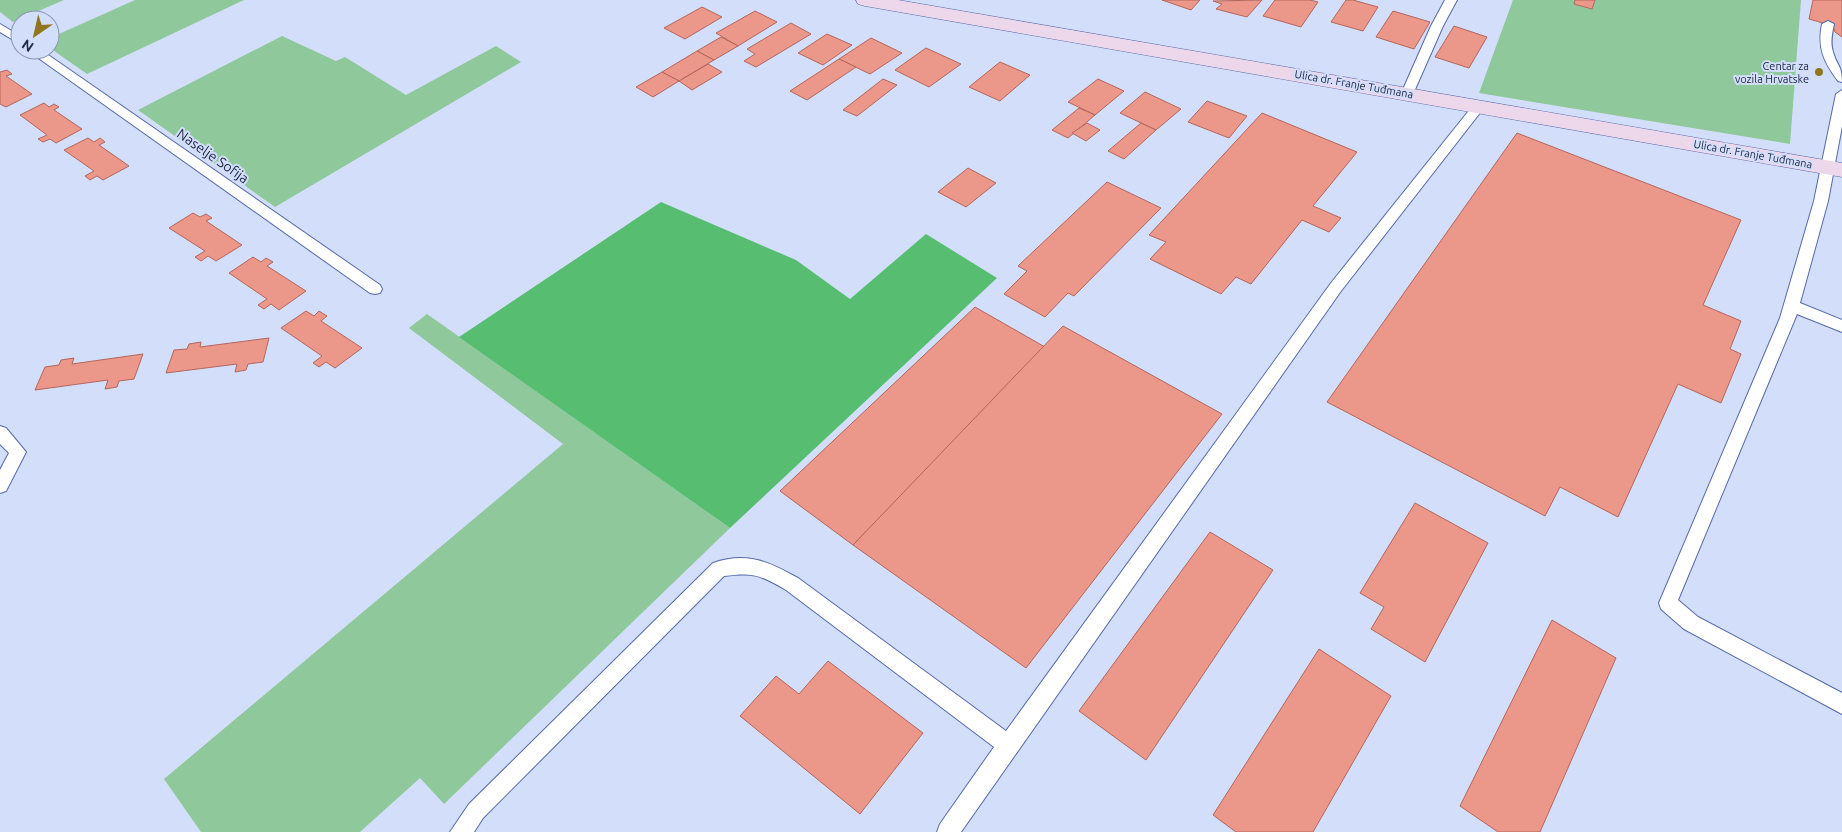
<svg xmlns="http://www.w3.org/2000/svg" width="1842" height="832" font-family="Ubuntu,sans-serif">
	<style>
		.green { fill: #8fc89a }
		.forest { fill: #57bd71 }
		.building { fill: #eb988b; stroke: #b4665a }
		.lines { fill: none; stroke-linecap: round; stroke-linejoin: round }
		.service-casing { stroke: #566aa9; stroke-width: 2 }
		.secondary-casing { stroke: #566aa9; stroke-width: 1 }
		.service { fill: #fff; fill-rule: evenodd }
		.secondary { fill: #edd7eb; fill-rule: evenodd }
		.poi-dot { fill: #92761c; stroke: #d3defb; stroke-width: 2 }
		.labels { text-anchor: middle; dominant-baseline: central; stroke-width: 4; stroke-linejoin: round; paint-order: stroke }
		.far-poi-label { font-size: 11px; fill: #212a45; stroke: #d3defb; text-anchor: end }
		.far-street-label { font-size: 11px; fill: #212a45; stroke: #d3defb }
		.street-label { font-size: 14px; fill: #212a45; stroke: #d3defb }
	</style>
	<rect width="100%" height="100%" fill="#d3defb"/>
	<!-- green -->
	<g class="green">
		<polygon points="0,0 64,0 13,22 0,12"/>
		<polygon points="135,0 244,0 87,74 50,48 50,38"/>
		<polygon points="1513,0 1801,0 1790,144 1479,93"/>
		<polygon points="282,36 336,61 345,57 406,95 496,46 521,62 275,207 138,110"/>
		<polygon points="427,314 730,528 444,804 420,778 360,832 201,832 164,779 563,444 409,328"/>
	</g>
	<!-- forest -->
	<polygon class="forest" points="661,202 796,260 850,299 926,234 997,278 730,528 459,337"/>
	<!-- building -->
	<g class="building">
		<polygon points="1162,0 1200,0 1191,10"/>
		<polygon points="1262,0 1247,17 1216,9 1222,4 1213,1"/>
		<polygon points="1275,0 1310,0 1318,2 1301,27 1263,16"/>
		<polygon points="1346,0 1353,0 1378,7 1363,31 1331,22"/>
		<polygon points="1575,0 1595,0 1592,9 1574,4"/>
		<polygon points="1813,0 1842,0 1842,37 1835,32 1833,26 1809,19"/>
		<polygon points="702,7 722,17 685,39 664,28"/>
		<polygon points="755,11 777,22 738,46 716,33"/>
		<polygon points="1393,11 1430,22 1414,49 1376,37"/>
		<polygon points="791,23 811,34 756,67 744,61 755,54 747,49"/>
		<polygon points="1454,26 1487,37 1469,68 1435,57"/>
		<polygon points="827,34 852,45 823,65 798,53"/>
		<polygon points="721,37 738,46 714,60 697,51"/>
		<polygon points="871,38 902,53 870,74 839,59"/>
		<polygon points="926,48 961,64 929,87 895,70"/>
		<polygon points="697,51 714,60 679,81 662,72"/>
		<polygon points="839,59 856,67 807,100 790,91"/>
		<polygon points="1000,62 1030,75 1000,101 969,87"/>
		<polygon points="708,64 722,72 692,90 679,81"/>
		<polygon points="7,70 12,74 6,76 32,94 6,107 0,104 0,72"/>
		<polygon points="662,72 679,81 653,97 636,87"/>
		<polygon points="883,79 897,85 857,116 843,110"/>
		<polygon points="1098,79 1124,91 1095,115 1068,102"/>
		<polygon points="1145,92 1181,109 1156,130 1120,113"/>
		<polygon points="1207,101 1247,116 1229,138 1188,122"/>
		<polygon points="44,103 49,107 54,104 59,107 54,110 82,129 56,143 50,139 43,142 38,139 47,135 20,115"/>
		<polygon points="1079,108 1095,115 1068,138 1052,130"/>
		<polygon points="1262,113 1357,152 1313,206 1341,218 1329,232 1302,220 1251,284 1236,277 1221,294 1150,259 1166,242 1149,235"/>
		<polygon points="1087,123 1100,130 1086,141 1072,133"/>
		<polygon points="1141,123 1156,130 1124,159 1108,151"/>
		<polygon points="1517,133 1741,220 1703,305 1741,321 1730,349 1741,354 1721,403 1678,384 1618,517 1560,487 1545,516 1327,402"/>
		<polygon points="88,138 94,142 100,138 105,142 99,145 129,166 103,180 97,176 90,180 85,176 94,171 64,150"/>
		<polygon points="968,168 996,183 966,207 938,192"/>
		<polygon points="1107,182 1161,208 1074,296 1068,293 1045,317 1004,294 1027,271 1018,266"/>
		<polygon points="193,213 200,217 206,214 212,218 206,221 242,245 216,261 208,256 201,261 195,257 205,251 169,228"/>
		<polygon points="253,257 261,262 266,258 273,262 267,266 306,291 279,310 271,304 264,309 258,305 267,299 229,273"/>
		<polygon points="975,307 1045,347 853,545 780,491"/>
		<polygon points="306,311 314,316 319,311 327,316 321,321 362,348 335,368 326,362 319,367 313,363 322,356 281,328"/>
		<polygon points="1063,326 1222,414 1026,668 853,545"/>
		<polygon points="269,338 263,362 248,364 246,370 235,372 237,364 166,373 174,350 187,349 189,344 201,342 200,347"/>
		<polygon points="143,354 134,379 119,381 117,387 105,389 108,380 35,390 45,367 59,365 61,360 74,358 72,364"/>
		<polygon points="1415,503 1488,543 1425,662 1371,629 1384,607 1360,593"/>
		<polygon points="1210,532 1273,570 1146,760 1079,711"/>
		<polygon points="1552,620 1616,658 1540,832 1498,832 1460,806"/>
		<polygon points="1319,649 1391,696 1313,832 1236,832 1213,815"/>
		<polygon points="828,661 923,733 860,814 740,716 776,676 799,694"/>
	</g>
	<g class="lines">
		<!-- service casing -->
		<g class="service-casing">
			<g id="service">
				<polygon points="1445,0 1457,0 1443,26 1413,94 1411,97 1403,97 1401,94 1431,26"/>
				<path d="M1828 21 1834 24C1832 33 1830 43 1833 52 1837 66 1842 65 1842 82L1838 81C1824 62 1817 48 1822 24Z"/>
				<polygon points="0,24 20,36 20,44 0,32"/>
				<polygon points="27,50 41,50 380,285 382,289 380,293 375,294 370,293"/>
				<polygon points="1842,90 1842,126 1828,201 1800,303 1842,320 1842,332 1797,314 1678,600 1698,617 1842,693 1842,714 1684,629 1661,609 1659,603 1780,318 1814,201 1836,94"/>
				<path d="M1479 102 1485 106 1483 109 1341 291 961 832H937L940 824 994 747 786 590C760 575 754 572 724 576L483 818 474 832H450L469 804 713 563C747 551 769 562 798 578L1006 731 1331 283 1475 103Z"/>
				<polygon points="0,426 6,428 26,452 6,491 0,493 0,470 9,453 0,444"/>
			</g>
		</g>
		<!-- secondary casing -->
		<g class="secondary-casing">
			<polygon id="secondary" points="856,0 898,0 1842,163 1842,177 865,6 858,4"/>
		</g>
		<!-- service -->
		<use href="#service" class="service"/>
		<!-- secondary -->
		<use href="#secondary" class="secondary"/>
	</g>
	<!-- markers -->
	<circle class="poi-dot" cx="1819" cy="72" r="5"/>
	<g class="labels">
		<!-- far-poi labels -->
		<g class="far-poi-label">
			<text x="1809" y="66">Centar za<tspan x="1809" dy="13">vozila Hrvatske</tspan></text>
		</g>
		<!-- far-street labels -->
		<g class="far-street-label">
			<text transform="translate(1354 84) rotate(10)">Ulica dr. Franje Tuđmana</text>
			<text transform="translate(1753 154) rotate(10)">Ulica dr. Franje Tuđmana</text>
		</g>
		<!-- street labels -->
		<g class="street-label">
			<text transform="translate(213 156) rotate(35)">Naselje Sofija</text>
		</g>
	</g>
	<!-- north arrow -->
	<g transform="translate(35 35) rotate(214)"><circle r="24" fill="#d3defb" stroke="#8c96b2"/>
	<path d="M0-4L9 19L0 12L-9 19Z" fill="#92761c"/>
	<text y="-8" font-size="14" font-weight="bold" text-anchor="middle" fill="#212a45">N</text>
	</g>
</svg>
